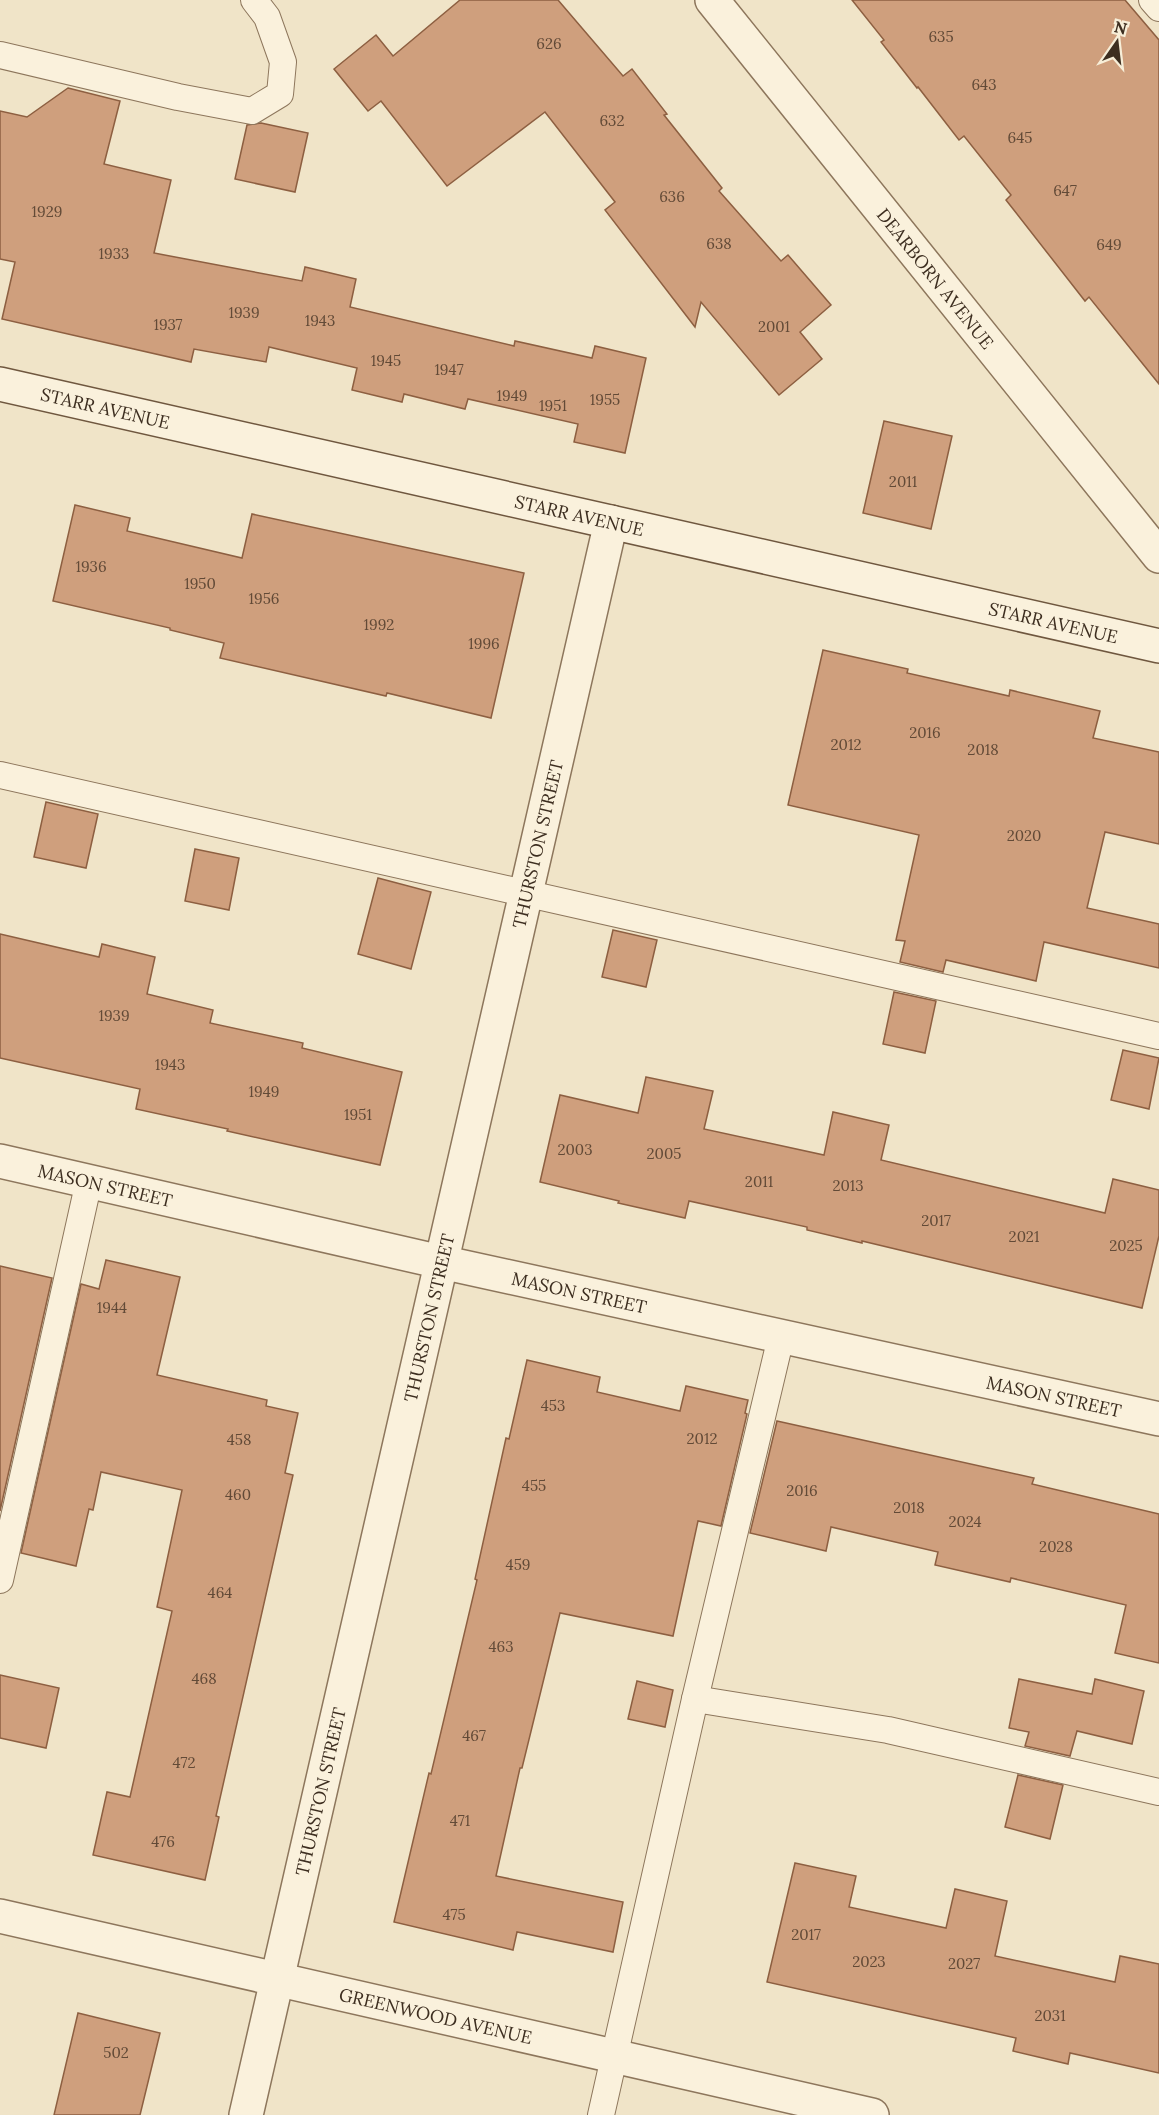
<svg xmlns="http://www.w3.org/2000/svg" width="1159" height="2115" font-family="Lora,serif">
	<style>
		.building { fill: #cf9f7d; stroke: #8d5f41; stroke-width: 1.5 }
		.lines { fill: none; stroke-linecap: round; stroke-linejoin: round }
		.service-casing { stroke: #8d765c; stroke-width: 28 }
		.minor-casing { stroke: #8d765c; stroke-width: 36 }
		.secondary-casing { stroke: #6f573f; stroke-width: 36 }
		.service { stroke: #faf1dc; stroke-width: 26 }
		.minor { stroke: #faf1dc; stroke-width: 33 }
		.secondary { stroke: #faf1dc; stroke-width: 33 }
		.labels { text-anchor: middle; dominant-baseline: central; stroke-width: 4.5; stroke-linejoin: round; paint-order: stroke }
		.number-label { font-size: 15px; fill: #624a37 }
		.street-label { font-size: 18px; fill: #3d2e20; stroke: #f7eed8 }
	</style>
	<rect width="100%" height="100%" fill="#f0e4c8"/>
	<!-- building -->
	<g class="building">
		<polygon points="460,0 558,0 623,76 632,69 667,114 664,115 722,188 719,191 781,261 788,255 831,305 800,332 822,359 779,395 701,302 695,327 605,210 615,202 545,112 447,186 381,101 368,111 334,69 376,35 393,56"/>
		<polygon points="852,0 1125,0 1159,40 1159,384 1089,297 1085,301 1006,200 1011,195 964,136 959,140 918,87 917,88 881,42 884,40"/>
		<polygon points="68,88 120,101 104,164 171,180 154,253 302,281 305,267 356,279 350,307 514,346 515,341 592,358 595,346 646,358 625,453 574,442 578,424 468,399 465,409 404,394 402,402 352,390 357,368 269,347 266,362 194,349 191,362 2,319 15,262 0,259 0,111 27,117"/>
		<polygon points="261,123 308,133 295,192 235,179 247,125"/>
		<polygon points="884,421 952,436 931,529 863,513"/>
		<polygon points="75,505 130,518 127,531 242,558 252,514 524,573 491,718 387,693 386,696 220,658 224,643 170,630 170,628 53,601"/>
		<polygon points="823,650 908,669 907,673 1009,696 1010,690 1100,711 1093,738 1159,752 1159,844 1105,832 1087,908 1159,924 1159,968 1044,942 1036,981 946,960 943,972 900,962 905,941 896,940 919,835 788,805"/>
		<polygon points="46,802 98,814 86,868 34,857"/>
		<polygon points="195,849 239,858 229,910 185,901"/>
		<polygon points="378,878 431,892 411,969 358,954"/>
		<polygon points="613,930 657,940 646,987 602,977"/>
		<polygon points="0,934 99,957 102,944 155,957 147,994 213,1010 210,1023 303,1043 302,1048 402,1072 380,1165 227,1131 228,1129 136,1109 140,1089 0,1058"/>
		<polygon points="894,992 936,1001 925,1053 883,1044"/>
		<polygon points="1123,1050 1159,1058 1149,1109 1111,1100"/>
		<polygon points="646,1077 713,1091 704,1129 824,1155 833,1112 889,1125 881,1160 1105,1213 1113,1179 1159,1190 1159,1236 1142,1308 862,1241 862,1243 807,1230 807,1227 689,1201 685,1218 618,1203 619,1201 540,1182 560,1095 638,1113"/>
		<polygon points="106,1260 180,1277 157,1375 267,1400 266,1406 298,1413 285,1473 293,1475 216,1816 219,1817 205,1880 93,1855 107,1792 130,1797 172,1611 157,1607 182,1490 101,1472 93,1510 89,1509 76,1566 21,1553 81,1284 99,1289"/>
		<polygon points="0,1266 52,1278 0,1511"/>
		<polygon points="527,1360 600,1377 597,1392 680,1411 686,1386 748,1400 745,1413 747,1414 721,1526 698,1521 673,1636 560,1613 522,1768 520,1768 496,1876 623,1902 613,1952 517,1932 513,1950 394,1922 429,1773 431,1774 477,1580 475,1579 506,1438 509,1439"/>
		<polygon points="777,1421 1034,1478 1032,1484 1159,1514 1159,1663 1115,1653 1126,1605 1011,1578 1010,1582 935,1565 938,1552 831,1527 826,1551 750,1533"/>
		<polygon points="0,1675 59,1688 46,1748 0,1738"/>
		<polygon points="1019,1679 1092,1694 1095,1679 1144,1691 1132,1744 1077,1731 1070,1756 1025,1746 1029,1732 1009,1728"/>
		<polygon points="637,1681 673,1690 665,1727 628,1719"/>
		<polygon points="1018,1775 1063,1785 1050,1839 1005,1827"/>
		<polygon points="795,1863 856,1876 849,1907 946,1928 955,1889 1007,1901 995,1956 1115,1982 1120,1956 1159,1964 1159,2073 1070,2053 1068,2064 1013,2051 1016,2038 767,1982"/>
		<polygon points="78,2013 160,2033 140,2115 54,2115"/>
	</g>
	<g class="lines">
		<!-- service casing -->
		<g class="service-casing">
			<g id="service">
				<polyline points="1152,0 1159,8"/>
				<polyline points="0,55 178,97 252,111 280,94 283,62 267,17 254,0"/>
				<polyline points="0,775 1159,1036"/>
				<polyline points="0,1580 89,1181"/>
				<polyline points="695,1699 888,1730 1159,1792"/>
				<polyline points="601,2115 695,1699 781,1337"/>
			</g>
		</g>
		<!-- minor casing -->
		<g class="minor-casing">
			<g id="minor">
				<path id="s1" d="M712 0 1159 556"/>
				<path id="s2" d="M0 1161 441 1262 1159 1419"/>
				<path id="s3" d="M0 1916 872 2115"/>
				<path id="s4" d="M246 2115 611 522"/>
			</g>
		</g>
		<!-- secondary casing -->
		<g class="secondary-casing">
			<g id="secondary">
				<path id="s5" d="M0 384 1159 646"/>
			</g>
		</g>
		<!-- service -->
		<use href="#service" class="service"/>
		<!-- minor -->
		<use href="#minor" class="minor"/>
		<!-- secondary -->
		<use href="#secondary" class="secondary"/>
	</g>
	<g class="labels">
		<!-- number labels -->
		<g class="number-label">
			<text x="941" y="36">635</text>
			<text x="549" y="43">626</text>
			<text x="984" y="84">643</text>
			<text x="612" y="120">632</text>
			<text x="1020" y="137">645</text>
			<text x="1065" y="190">647</text>
			<text x="672" y="196">636</text>
			<text x="47" y="211">1929</text>
			<text x="719" y="243">638</text>
			<text x="1109" y="244">649</text>
			<text x="114" y="253">1933</text>
			<text x="244" y="312">1939</text>
			<text x="320" y="320">1943</text>
			<text x="168" y="324">1937</text>
			<text x="774" y="326">2001</text>
			<text x="386" y="360">1945</text>
			<text x="449" y="369">1947</text>
			<text x="512" y="395">1949</text>
			<text x="605" y="399">1955</text>
			<text x="553" y="405">1951</text>
			<text x="903" y="481">2011</text>
			<text x="91" y="566">1936</text>
			<text x="200" y="583">1950</text>
			<text x="264" y="598">1956</text>
			<text x="379" y="624">1992</text>
			<text x="484" y="643">1996</text>
			<text x="925" y="732">2016</text>
			<text x="846" y="744">2012</text>
			<text x="983" y="749">2018</text>
			<text x="1024" y="835">2020</text>
			<text x="114" y="1015">1939</text>
			<text x="170" y="1064">1943</text>
			<text x="264" y="1091">1949</text>
			<text x="358" y="1114">1951</text>
			<text x="575" y="1149">2003</text>
			<text x="664" y="1153">2005</text>
			<text x="759" y="1181">2011</text>
			<text x="848" y="1185">2013</text>
			<text x="936" y="1220">2017</text>
			<text x="1024" y="1236">2021</text>
			<text x="1126" y="1245">2025</text>
			<text x="112" y="1307">1944</text>
			<text x="553" y="1405">453</text>
			<text x="702" y="1438">2012</text>
			<text x="239" y="1439">458</text>
			<text x="534" y="1485">455</text>
			<text x="802" y="1490">2016</text>
			<text x="238" y="1494">460</text>
			<text x="909" y="1507">2018</text>
			<text x="965" y="1521">2024</text>
			<text x="1056" y="1546">2028</text>
			<text x="518" y="1564">459</text>
			<text x="220" y="1592">464</text>
			<text x="501" y="1646">463</text>
			<text x="204" y="1678">468</text>
			<text x="474" y="1735">467</text>
			<text x="184" y="1762">472</text>
			<text x="460" y="1820">471</text>
			<text x="163" y="1841">476</text>
			<text x="454" y="1914">475</text>
			<text x="806" y="1934">2017</text>
			<text x="869" y="1961">2023</text>
			<text x="964" y="1963">2027</text>
			<text x="1050" y="2015">2031</text>
			<text x="116" y="2052">502</text>
		</g>
		<!-- street labels -->
		<g class="street-label">
			<text stroke="none"><textPath href="#s1" startOffset="357">DEARBORN AVENUE</textPath></text>
			<text stroke="none"><textPath href="#s5" startOffset="108">STARR AVENUE</textPath></text>
			<text stroke="none"><textPath href="#s5" startOffset="594">STARR AVENUE</textPath></text>
			<text stroke="none"><textPath href="#s5" startOffset="1080">STARR AVENUE</textPath></text>
			<text stroke="none"><textPath href="#s4" startOffset="1304">THURSTON STREET</textPath></text>
			<text stroke="none"><textPath href="#s2" startOffset="108">MASON STREET</textPath></text>
			<text stroke="none"><textPath href="#s2" startOffset="594">MASON STREET</textPath></text>
			<text stroke="none"><textPath href="#s4" startOffset="818">THURSTON STREET</textPath></text>
			<text stroke="none"><textPath href="#s2" startOffset="1080">MASON STREET</textPath></text>
			<text stroke="none"><textPath href="#s4" startOffset="332">THURSTON STREET</textPath></text>
			<text stroke="none"><textPath href="#s3" startOffset="447">GREENWOOD AVENUE</textPath></text>
		</g>
	</g>
	<!-- north arrow -->
	<g transform="translate(1117 42) rotate(14)" stroke="#f7eed8" stroke-width="4.5" paint-order="stroke">
	<path d="M0-4.5L10 22L0 15L-10 22Z" fill="#3d2e20"/>
	<text y="-9" font-size="16" font-weight="bold" text-anchor="middle" fill="#3d2e20">N</text>
	</g>
</svg>
